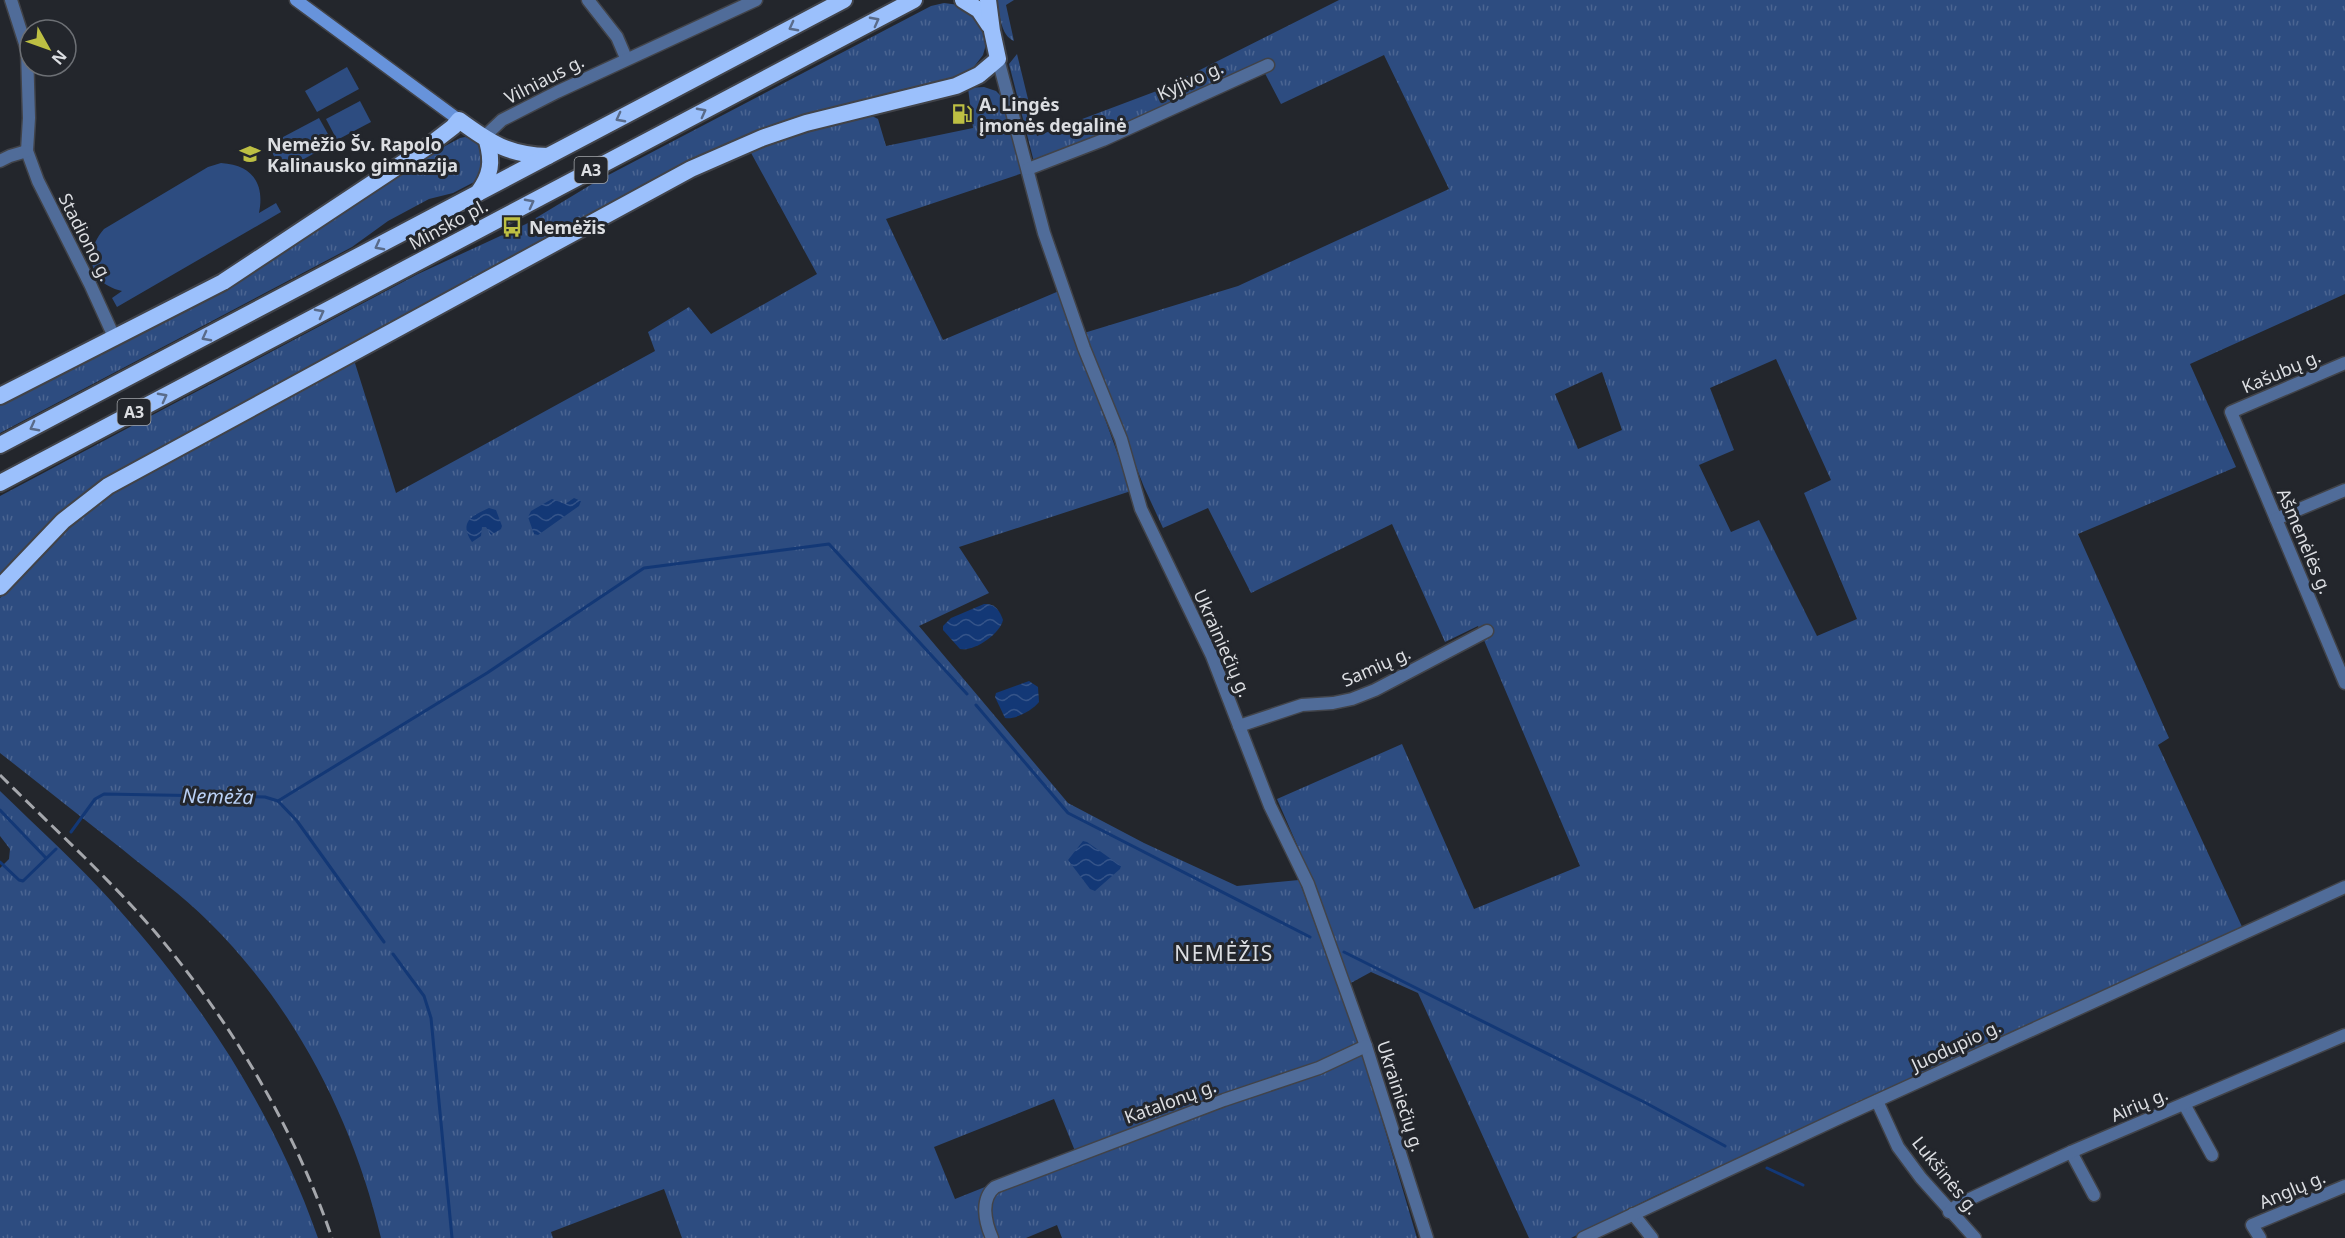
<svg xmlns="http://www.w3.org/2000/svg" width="2345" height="1238" font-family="'Noto Sans',sans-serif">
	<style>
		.grass { fill: url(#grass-tufts); fill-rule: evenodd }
		.park { fill: #2d4c80 }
		.water { fill: url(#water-waves) }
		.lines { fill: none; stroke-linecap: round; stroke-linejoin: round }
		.stream { stroke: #133876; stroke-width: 3 }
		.minor-casing { stroke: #414349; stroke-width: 15 }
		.secondary-casing { stroke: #414349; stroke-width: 15 }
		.trunk-casing { stroke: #414349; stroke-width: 20 }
		.minor { stroke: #506c99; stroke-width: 12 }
		.secondary { stroke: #6793db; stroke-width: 12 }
		.trunk { stroke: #9bc0fc; stroke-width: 16 }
		.rail { stroke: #a5a7ac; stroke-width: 3; stroke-dasharray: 12 6; stroke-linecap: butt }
		.oneway { stroke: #596b8a }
		.labels { text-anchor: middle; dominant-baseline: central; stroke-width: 6; stroke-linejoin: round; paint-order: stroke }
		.shield { fill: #23262c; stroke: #a4a7ab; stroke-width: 1.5 }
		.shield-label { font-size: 16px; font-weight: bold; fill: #dcdee2 }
		.street-label { font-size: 18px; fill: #dcdee2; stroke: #23262c }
		.poi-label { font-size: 18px; font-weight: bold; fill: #dcdee2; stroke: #23262c; text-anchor: start }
		.water-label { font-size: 20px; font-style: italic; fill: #b9d0f5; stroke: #23262c }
		.quarter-label { font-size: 21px; letter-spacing: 1.5px; fill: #dcdee2; stroke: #23262c }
	</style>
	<defs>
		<pattern id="grass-tufts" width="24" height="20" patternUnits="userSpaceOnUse" patternTransform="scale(1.5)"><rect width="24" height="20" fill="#2d4c80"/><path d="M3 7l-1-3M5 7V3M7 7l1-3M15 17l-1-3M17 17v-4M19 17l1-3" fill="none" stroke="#4b6592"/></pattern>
		<pattern id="water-waves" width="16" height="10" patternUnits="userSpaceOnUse" patternTransform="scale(1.5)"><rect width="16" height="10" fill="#133876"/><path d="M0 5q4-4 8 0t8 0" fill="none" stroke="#355489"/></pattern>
	</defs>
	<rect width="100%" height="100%" fill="#23262c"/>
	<!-- grass -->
	<g class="grass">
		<path d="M997 0H1014L1006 5 1014 41C1000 35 1000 14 997 0Z"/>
		<path d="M1339 0H2345V294L2190 364 2236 467 2078 534 2169 738 2158 745 2244 931 1655 1196 1571 1238H1529L1418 993 1371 972 1349 984 1315 886 1277 799 1402 744 1474 909 1580 866 1478 626 1445 642 1392 524 1251 593 1208 508 1163 528 1144 487 1084 333 1238 286 1449 189 1384 55 1281 104 1259 62 1167 106 1034 162 1009 64 1017 54 1037 136 1162 89ZM1776 359 1831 480 1804 493 1857 619 1817 636 1759 520 1731 532 1699 465 1734 450 1710 388ZM1602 372 1622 430 1578 449 1555 394Z"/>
		<polygon points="944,3 959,5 980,19 987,41 983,55 970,72 954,79 904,89 806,116 678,168 118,471 0,577 0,496 418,274 526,224 597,181 931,6"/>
		<path d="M984 87 996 91 1003 98 1023 173 886 219 943 340 1059 291 1131 491 959 547 989 593 919 626 1068 803 1144 843 1237 886 1299 880 1365 1062 1417 1238H1062L1057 1225 1026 1238H682L664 1189 551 1232 553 1238H381C353 1120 296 1008 209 922 182 895 151 873 122 849 81 817 41 785 0 753V598C26 572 51 543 79 518 96 504 115 492 133 481L354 360 396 493 655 351 648 332 689 307 711 334 817 274 750 151 862 115H870L878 119 886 146 973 128 968 88ZM1054 1099 1075 1151 955 1199 934 1147Z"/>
		<polygon points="465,137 476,140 486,152 478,180 453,193 429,199 388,221 352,247 0,433 0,402 421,159 460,138"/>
		<path d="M0 791C38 828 78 864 113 903 201 1000 275 1114 318 1238H0V868L9 859 10 849 0 836Z"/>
	</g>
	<!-- park -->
	<g class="park">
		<polygon points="347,67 359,89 317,112 305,91"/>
		<polygon points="360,101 371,122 337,140 326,119"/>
		<polygon points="319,118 333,143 282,171 268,145"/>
		<path d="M221 163C252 165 265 183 259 213L276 203 281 212 117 307 112 298 122 291C89 284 83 253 104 229L208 167Z"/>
	</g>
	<!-- water -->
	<g class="water">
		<polygon points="574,498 581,501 579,506 538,535 534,534 528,517 531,511 552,499 565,504"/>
		<path d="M489 508 496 510 502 526 501 529 491 535 486 527H482L481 536 472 542C459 522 471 516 489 508Z"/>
		<path d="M984 604C995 603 1000 611 1003 620 1000 634 974 652 960 649L943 630V626L951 618Z"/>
		<path d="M1029 681 1038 687 1039 702C1033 710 1015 720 1005 718L995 697 996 693Z"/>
		<polygon points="1083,841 1087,842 1121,866 1120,869 1095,891 1090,889 1068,860"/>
	</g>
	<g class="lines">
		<!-- stream -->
		<g class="stream">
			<polyline points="976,705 1068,813 1310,937"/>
			<polyline points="278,801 487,673 644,568 829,544 967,694"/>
			<polyline points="0,810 46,858"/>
			<polyline points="71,832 95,799 104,794 265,797 278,801 297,821 384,942"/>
			<polyline points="0,862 19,880 23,881 56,849"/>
			<polyline points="1344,952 1646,1103 1725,1146"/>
			<polyline points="393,954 424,996 431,1018 452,1238"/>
			<polyline points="1767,1168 1803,1185"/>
		</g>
		<!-- minor casing -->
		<g class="minor-casing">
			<g id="minor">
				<polyline points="11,0 27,50 29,118 27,151 38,181 90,284 115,339"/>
				<polyline points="588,0 617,37 626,58"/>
				<polyline points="998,59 1044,233 1084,348 1121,439 1141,509 1212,656 1270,806 1308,884 1366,1046 1427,1238"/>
				<polyline points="483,138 502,120 557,92 756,0"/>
				<polyline points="0,161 10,156 27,151"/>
				<polyline points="1028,169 1103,140 1268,65"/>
				<polyline points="2345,363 2231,412 2345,683"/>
				<polyline points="2276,519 2345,490"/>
				<polyline points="1239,726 1302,705 1333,703 1352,699 1375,690 1487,631"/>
				<polyline points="1877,1101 1898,1147 1921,1178 1975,1238"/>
				<polyline points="2184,1104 2212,1155"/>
				<polyline points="2071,1152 2094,1195"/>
				<polyline points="1949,1212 1959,1204 2071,1152 2345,1035"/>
				<polyline points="1633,1214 1652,1238"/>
				<path d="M992 1238C985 1222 980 1199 995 1187L1224 1100 1319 1068 1366 1046"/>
				<polyline points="1583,1238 1839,1118 2345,887"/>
				<polyline points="2260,1238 2252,1225 2345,1186"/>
			</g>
		</g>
		<!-- secondary casing -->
		<g class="secondary-casing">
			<polyline id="secondary" points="296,0 459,120"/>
		</g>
		<!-- trunk casing -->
		<g class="trunk-casing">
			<g id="trunk">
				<polyline points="963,0 979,10 989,25"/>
				<path d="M478 193C491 175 493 162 487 141"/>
				<path d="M0 396 223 282 427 147 453 127 459 120C490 143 509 155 548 156"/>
				<polyline points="0,445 844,0"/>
				<polyline points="0,483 914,0"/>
				<polyline points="0,587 63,521 108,486 691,169 762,138 806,123 956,86 979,75 998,59 992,31 988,0"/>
			</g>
		</g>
		<!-- minor -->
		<use href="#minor" class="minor"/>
		<!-- secondary -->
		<use href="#secondary" class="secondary"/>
		<!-- trunk -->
		<use href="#trunk" class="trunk"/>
		<!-- rail -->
		<path class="rail" d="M0 775C52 827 108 877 156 933 231 1022 294 1127 332 1238"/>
	</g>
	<!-- one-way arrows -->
	<defs><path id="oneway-chevron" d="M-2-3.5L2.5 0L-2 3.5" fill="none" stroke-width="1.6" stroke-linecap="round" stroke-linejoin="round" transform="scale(1.5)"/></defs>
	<g class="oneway">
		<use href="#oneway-chevron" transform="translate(875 21) rotate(-28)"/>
		<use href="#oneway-chevron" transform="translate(793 27) rotate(152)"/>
		<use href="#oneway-chevron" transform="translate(702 112) rotate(-28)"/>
		<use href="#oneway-chevron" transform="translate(620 118) rotate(152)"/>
		<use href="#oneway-chevron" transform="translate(530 203) rotate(-28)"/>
		<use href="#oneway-chevron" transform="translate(379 246) rotate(152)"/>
		<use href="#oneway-chevron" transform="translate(320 313) rotate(-28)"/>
		<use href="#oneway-chevron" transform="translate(206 337) rotate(152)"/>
		<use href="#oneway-chevron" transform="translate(163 397) rotate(-28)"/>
		<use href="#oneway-chevron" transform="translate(34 427) rotate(152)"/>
	</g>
	<!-- icons -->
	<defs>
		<g id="fuel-bare" transform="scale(1.62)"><path d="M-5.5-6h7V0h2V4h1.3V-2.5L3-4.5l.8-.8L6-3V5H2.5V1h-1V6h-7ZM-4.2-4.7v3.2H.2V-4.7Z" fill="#bdbf43" stroke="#23262c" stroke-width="2.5" paint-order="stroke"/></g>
		<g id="school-bare" transform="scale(1.62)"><path d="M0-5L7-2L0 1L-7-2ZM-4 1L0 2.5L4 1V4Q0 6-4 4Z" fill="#bdbf43" stroke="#23262c" stroke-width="2.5" paint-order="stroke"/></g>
		<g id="bus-bare" transform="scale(1.62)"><path d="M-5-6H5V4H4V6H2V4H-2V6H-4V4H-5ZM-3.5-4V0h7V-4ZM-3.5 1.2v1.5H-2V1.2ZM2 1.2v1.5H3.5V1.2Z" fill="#bdbf43" stroke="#23262c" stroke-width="2.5" paint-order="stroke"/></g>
	</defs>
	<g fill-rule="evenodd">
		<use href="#fuel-bare" x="962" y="114"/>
		<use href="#school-bare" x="250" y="154"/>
		<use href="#bus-bare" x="512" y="227"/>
	</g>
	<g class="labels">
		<!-- shield labels -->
		<g class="shield">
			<rect x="574.5" y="157" width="33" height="26" rx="4.5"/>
			<rect x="117.5" y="399" width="33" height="26" rx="4.5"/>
		</g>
		<g class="shield-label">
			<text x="591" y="170">A3</text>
			<text x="134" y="412">A3</text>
		</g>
		<!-- street labels -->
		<g class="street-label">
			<text transform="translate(544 79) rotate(-27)">Vilniaus g.</text>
			<text transform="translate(1190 80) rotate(-24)">Kyjivo g.</text>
			<text transform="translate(448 224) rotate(-28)">Minsko pl.</text>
			<text transform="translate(86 237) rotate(63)">Stadiono g.</text>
			<text transform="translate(2281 371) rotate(-23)">Kašubų g.</text>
			<text transform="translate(2305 541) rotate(67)">Ašmenėlės g.</text>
			<text transform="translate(1223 643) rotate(66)">Ukrainiečių g.</text>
			<text transform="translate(1376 666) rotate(-24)">Samių g.</text>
			<text transform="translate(1956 1045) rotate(-25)">Juodupio g.</text>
			<text transform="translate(1401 1096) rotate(72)">Ukrainiečių g.</text>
			<text transform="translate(1170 1101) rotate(-20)">Katalonų g.</text>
			<text transform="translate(2139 1104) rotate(-23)">Airių g.</text>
			<text transform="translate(1946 1175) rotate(51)">Lukšinės g.</text>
			<text transform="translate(2292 1189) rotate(-23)">Anglų g.</text>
		</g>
		<!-- poi labels -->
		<g class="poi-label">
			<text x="979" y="104">A. Lingės<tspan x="979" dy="21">įmonės degalinė</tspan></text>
			<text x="267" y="144">Nemėžio Šv. Rapolo<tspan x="267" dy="21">Kalinausko gimnazija</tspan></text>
			<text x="529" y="227">Nemėžis</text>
		</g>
		<!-- water labels -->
		<g class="water-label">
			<text transform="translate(218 796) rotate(1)">Nemėža</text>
		</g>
		<!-- quarter labels -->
		<g class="quarter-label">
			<text x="1224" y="953">NEMĖŽIS</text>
		</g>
	</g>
	<!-- north arrow -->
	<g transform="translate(48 48) rotate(130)"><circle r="28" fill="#23262c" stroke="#6d7075" stroke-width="1.5"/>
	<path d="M0-4.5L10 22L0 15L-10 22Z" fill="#bdbf43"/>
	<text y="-9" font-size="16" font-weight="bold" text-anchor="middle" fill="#dcdee2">N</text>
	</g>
</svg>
